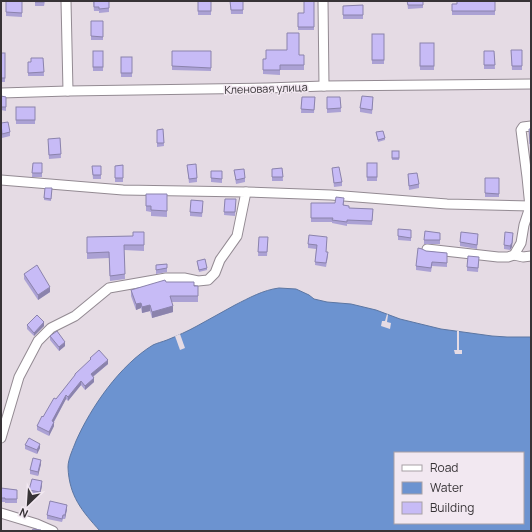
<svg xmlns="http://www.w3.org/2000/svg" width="532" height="532" font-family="Manrope,sans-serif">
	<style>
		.water { fill: #6c93d0; stroke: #5c76a2; fill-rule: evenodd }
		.pier { fill: #e5dbe4 }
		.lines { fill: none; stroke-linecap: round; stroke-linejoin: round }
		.street-casing { stroke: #938a92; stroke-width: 11 }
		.street { stroke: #fff; stroke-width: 9 }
		.wall { fill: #aba1d4 }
		.shaded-wall { fill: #8b83ac }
		.building { fill: #c7bbf6; stroke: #8b83ac }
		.labels { text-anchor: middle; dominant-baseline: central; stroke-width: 3; stroke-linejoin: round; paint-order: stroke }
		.street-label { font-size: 11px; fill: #373336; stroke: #f2e8f1 }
	</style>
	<rect width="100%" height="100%" fill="#e5dbe4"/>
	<!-- water -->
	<path class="water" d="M279 288 296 289 309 295 314 299 327 302 351 304 376 310 400 319 441 329 492 336 507 337H531V531H100C82 511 69 496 68 467 68 459 73 449 76 441 91 407 120 365 153 345 157 343 162 342 167 340 177 336 188 331 197 326 210 319 222 312 235 305 249 298 263 290 279 288ZM395 453H523V523H395Z"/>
	<!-- pier -->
	<g class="pier">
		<polygon points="387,314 388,315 387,322 391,323 390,329 381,326 382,321 385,321"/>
		<polygon points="457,331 459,331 459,350 462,350 462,354 455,354 454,350 457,350"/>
		<polygon points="180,334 185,348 180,350 175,336"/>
	</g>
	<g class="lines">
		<!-- street casing -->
		<g class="street-casing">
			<g id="street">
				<polyline points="66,1 68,91"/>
				<polyline points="323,1 324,86"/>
				<polyline points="1,93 68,91 267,88 324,86 531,84"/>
				<polyline points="531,126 523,127 521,130 527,177 530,207 524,225 521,243 514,255 523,257 531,256"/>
				<polyline points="1,180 123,190 246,192 237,236 220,260 215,273 208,280 198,281 184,278 166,278 109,288 75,316 51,328 38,341 19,377 1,438"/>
				<polyline points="246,192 331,195 447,204 531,206"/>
				<polyline points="427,249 498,257 508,257 514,255"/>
				<polyline points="1,513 37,524 53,531"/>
			</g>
		</g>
		<!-- street -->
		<use href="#street" class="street"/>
	</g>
	<!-- wall -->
	<g class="wall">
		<polygon points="6,1 22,1 22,17 6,16"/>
		<polygon points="35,1 45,1 44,6 35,6"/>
		<polygon points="93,1 109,1 109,12 99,13 99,11 94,11"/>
		<rect x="198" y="1" width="13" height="14"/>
		<polygon points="230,1 243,1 243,14 231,14"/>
		<polygon points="314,1 314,30 298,30 298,13 304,13"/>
		<polygon points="407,1 423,1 423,8 408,9"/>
		<polygon points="495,1 495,15 452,15 452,4"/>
		<polygon points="363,5 363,19 343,19 343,6"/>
		<rect x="91" y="21" width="12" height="19"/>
		<rect x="372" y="34" width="12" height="30"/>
		<rect x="420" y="43" width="14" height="27"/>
		<polygon points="511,50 522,50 522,70 512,70"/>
		<rect x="93" y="51" width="10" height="20"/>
		<polygon points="172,51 211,51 211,71 172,70"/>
		<polygon points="484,51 494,51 495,69 484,69"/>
		<rect x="1" y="53" width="4" height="29"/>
		<polygon points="299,55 304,55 304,70 280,70 280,75 263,74 263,59"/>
		<rect x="121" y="57" width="11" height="20"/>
		<polygon points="43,58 44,76 28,76 28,62 31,62"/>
		<polygon points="1,96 6,97 6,111 1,110"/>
		<polygon points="302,97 315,97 314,113 301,113"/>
		<polygon points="327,97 340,97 341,112 327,113"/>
		<polygon points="373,101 372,114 360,112 360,108"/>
		<rect x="16" y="107" width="19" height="17"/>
		<polygon points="1,123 10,132 10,136 2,138 1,131"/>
		<polygon points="163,129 164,146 157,147 157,130"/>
		<polygon points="529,129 531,129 531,150 530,150"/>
		<polygon points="376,132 385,138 385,140 378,142"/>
		<polygon points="60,138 61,158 49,159 48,143"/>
		<rect x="392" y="151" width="7" height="9"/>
		<polygon points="33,163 42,163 42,177 32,177"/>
		<rect x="367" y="163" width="10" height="18"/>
		<polygon points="123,165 123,182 115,182 115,166"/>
		<polygon points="187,165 197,178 197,182 189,183"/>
		<polygon points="92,166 101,166 101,179 93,179"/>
		<polygon points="282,168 283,181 272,181 272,169"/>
		<polygon points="332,168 342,182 342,186 334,187"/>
		<polygon points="234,170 245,178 245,182 236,184"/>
		<polygon points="211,171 222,171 222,183 211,182"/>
		<polygon points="408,174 419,184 419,188 409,190"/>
		<rect x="485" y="178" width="14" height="19"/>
		<polygon points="45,188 52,188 51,201 44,200"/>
		<polygon points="146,194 167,194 167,217 151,216 151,212 146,211"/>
		<polygon points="225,199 236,203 235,216 224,215"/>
		<polygon points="344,202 344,205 349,208 373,209 372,225 347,224 347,226 332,223 332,222 311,222 311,203 335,203"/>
		<polygon points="203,205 202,217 190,216 190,212"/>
		<polygon points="144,232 144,251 124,250 125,279 110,281 109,258 87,259 87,237 133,236"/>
		<polygon points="440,233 440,244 424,244 424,240"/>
		<polygon points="411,234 411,241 398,240 398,236"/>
		<polygon points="259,237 268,237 267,256 258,256"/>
		<polygon points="513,237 512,247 510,250 504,249 504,245"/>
		<polygon points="478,238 477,249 460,246 460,242"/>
		<polygon points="327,241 326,252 328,256 326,267 315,265 316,249 308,248 308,244"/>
		<polygon points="426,251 447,253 447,267 432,266 431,272 416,270 416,266"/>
		<polygon points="197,261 207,268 207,270 199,272"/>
		<polygon points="479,261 478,272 467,271 467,267"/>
		<polygon points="167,264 167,272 156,274 156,265"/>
		<polygon points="24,274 50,292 38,300 24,279"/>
		<polygon points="166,282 194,286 198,286 198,302 172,302 173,312 152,318 150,311 142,313 141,308 136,310 131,296 131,290"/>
		<polygon points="27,325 44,326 34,336 27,329"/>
		<polygon points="50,336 65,346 59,351 50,340"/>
		<polygon points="90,358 108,364 93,377 94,382 85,390 81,385 68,401 66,399 54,422 54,426 49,436 37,430 37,426 56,399 75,376 75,374 90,361"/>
		<polygon points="25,445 40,448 37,454 25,449"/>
		<polygon points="41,464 38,476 30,474 30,470"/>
		<polygon points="42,485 40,496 29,494 29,490"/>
		<polygon points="1,488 17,490 17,503 5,503 5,502 1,502"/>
		<polygon points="67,509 65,519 63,519 62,522 47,519 47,515"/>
	</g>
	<!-- shaded-wall -->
	<g class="shaded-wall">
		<polygon points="513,233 512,247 510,250 510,246"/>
		<polygon points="50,287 50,292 38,300 38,295"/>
		<polygon points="141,303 141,308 136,310 136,304"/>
		<polygon points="150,305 150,311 142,313 142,307"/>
		<polygon points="173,306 173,312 152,318 152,312"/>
		<polygon points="44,322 44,326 34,336 34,333"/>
		<polygon points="65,342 65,346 59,351 59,347"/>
		<polygon points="108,360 108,364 91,378 91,374"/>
		<polygon points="94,378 94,382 85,390 85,386"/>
		<polygon points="81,381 81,385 68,401 68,397"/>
		<polygon points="66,395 66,399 52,425 52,421"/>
		<polygon points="54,422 54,426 49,436 49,432"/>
		<polygon points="40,444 40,448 37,454 37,450"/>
		<polygon points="41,460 41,464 38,476 38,472"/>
		<polygon points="42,481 42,485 40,496 40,492"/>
		<polygon points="67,505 67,509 65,519 65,515"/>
	</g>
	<!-- building -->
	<g class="building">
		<polygon points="6,1 22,1 22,13 6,12"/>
		<polygon points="35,1 45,1 44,2 35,2"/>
		<polygon points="94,1 109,1 109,8 99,9 99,7 94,7"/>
		<rect x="198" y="1" width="13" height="10"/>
		<polygon points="230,1 243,1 243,10 231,10"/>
		<polygon points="304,1 314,1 314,27 298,27 298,13 304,13"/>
		<polygon points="407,1 423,1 423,5 408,5"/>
		<polygon points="457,1 495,1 495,11 452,11 452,4 457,4"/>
		<polygon points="363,5 363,15 343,15 343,6"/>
		<polygon points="91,21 103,21 103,37 91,36"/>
		<polygon points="287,33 299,33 299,55 304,55 304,65 280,65 280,70 263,70 263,59 266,59 266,50 287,50"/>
		<rect x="372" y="34" width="12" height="26"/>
		<rect x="420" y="43" width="14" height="23"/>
		<polygon points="511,50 522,50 522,66 512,66"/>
		<rect x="93" y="51" width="10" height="16"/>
		<polygon points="172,51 211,51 211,68 172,66"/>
		<polygon points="484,51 494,51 495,65 484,65"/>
		<rect x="1" y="53" width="4" height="25"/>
		<rect x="121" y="57" width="11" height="16"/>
		<polygon points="31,58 43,58 44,72 28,73 28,62 31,62"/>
		<polygon points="1,96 6,97 6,107 1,107"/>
		<polygon points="362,96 373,97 372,110 360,108"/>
		<polygon points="302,97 315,97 314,110 301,109"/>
		<polygon points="327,97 340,97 341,108 327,109"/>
		<rect x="16" y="107" width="19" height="13"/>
		<polygon points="8,122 10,132 2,134 1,123"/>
		<polygon points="163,129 164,143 157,143 157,130"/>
		<polygon points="529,129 531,129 531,144 530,144"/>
		<polygon points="383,131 385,138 378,140 376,132"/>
		<polygon points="60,138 61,154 49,155 48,139"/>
		<rect x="392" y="151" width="7" height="7"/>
		<polygon points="33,163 42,163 42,173 32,173"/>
		<rect x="367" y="163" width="10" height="14"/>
		<polygon points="196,164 197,178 189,179 187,165"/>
		<polygon points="123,165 123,178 115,178 115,166"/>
		<polygon points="92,166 101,166 101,175 93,175"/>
		<polygon points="339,167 342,182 334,183 332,168"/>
		<polygon points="282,168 283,177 272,177 272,169"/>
		<polygon points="244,169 245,178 236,180 234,170"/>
		<polygon points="211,171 222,171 222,179 211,178"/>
		<polygon points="417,173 419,184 409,186 408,174"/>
		<polygon points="485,178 499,178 499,194 485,193"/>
		<polygon points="45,188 52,188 51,199 44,198"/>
		<polygon points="146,194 167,194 167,211 151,210 151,206 146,206"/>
		<polygon points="336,197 344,198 343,205 349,206 349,208 373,209 372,221 347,220 347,222 332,220 333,218 311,218 311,203 335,203"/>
		<polygon points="225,199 236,199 235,212 224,212"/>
		<polygon points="191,200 203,201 202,213 190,212"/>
		<polygon points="398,229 411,230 411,238 398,236"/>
		<polygon points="425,231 440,233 440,240 424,240"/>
		<polygon points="133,232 144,232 144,245 124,245 125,274 110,276 109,252 87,253 87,237 133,236"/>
		<polygon points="461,232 478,234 477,245 460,242"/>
		<polygon points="505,232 513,233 512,243 510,246 504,245"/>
		<polygon points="309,235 327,237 326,252 328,252 326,263 315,262 317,245 308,244"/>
		<polygon points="259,237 268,237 267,252 258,252"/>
		<polygon points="418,248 422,249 426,251 447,253 447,263 432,262 431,268 416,266"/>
		<polygon points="468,256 479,257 478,268 467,267"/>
		<polygon points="205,259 207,268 199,270 197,261"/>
		<polygon points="167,264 167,268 156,270 156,265"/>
		<polygon points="37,265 50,287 38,295 24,274"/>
		<polygon points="165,280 166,282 194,282 194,286 198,286 198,296 170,296 173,306 152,312 150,305 142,307 141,303 136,304 131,290"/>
		<polygon points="37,315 44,322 34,333 27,325"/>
		<polygon points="57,331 65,342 59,347 50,336"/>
		<polygon points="99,350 108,360 91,374 94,378 85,386 81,381 68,397 66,395 52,421 54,422 49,432 37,426 42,416 43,417 54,398 56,399 75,375 75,374 91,359 90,358"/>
		<polygon points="29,438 40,444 37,450 25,445"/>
		<polygon points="33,458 41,460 38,472 30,470"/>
		<polygon points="32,479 42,481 40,492 29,490"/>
		<polygon points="1,488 17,490 17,499 5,499 5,498 1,498"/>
		<polygon points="50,501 67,505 65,515 63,515 62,519 47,515"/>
		<polygon points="33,529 41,530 40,531 32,531"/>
	</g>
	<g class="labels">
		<!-- street labels -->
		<g class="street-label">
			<text transform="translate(266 88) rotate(-2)">Кленовая улица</text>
		</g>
	</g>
	<!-- border -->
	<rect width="532" height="532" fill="none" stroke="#373336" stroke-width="4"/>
	<!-- legend -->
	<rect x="394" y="452" width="130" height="72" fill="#f2e8f1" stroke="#a7a0a6"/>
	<rect x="402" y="465" width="20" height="6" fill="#ffffff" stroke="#a7a0a6"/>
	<text x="430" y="472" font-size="12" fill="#373336">Road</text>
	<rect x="402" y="482" width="20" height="12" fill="#6c93d0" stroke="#a7a0a6"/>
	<text x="430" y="492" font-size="12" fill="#373336">Water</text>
	<rect x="402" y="502" width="20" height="12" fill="#c7bbf6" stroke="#a7a0a6"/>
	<text x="430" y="512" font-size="12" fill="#373336">Building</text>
	<!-- north arrow -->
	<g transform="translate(28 504) rotate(205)" stroke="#f2e8f1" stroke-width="3" paint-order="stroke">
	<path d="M0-3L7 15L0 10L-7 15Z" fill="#373336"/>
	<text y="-6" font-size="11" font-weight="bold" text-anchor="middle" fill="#373336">N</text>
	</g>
</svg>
